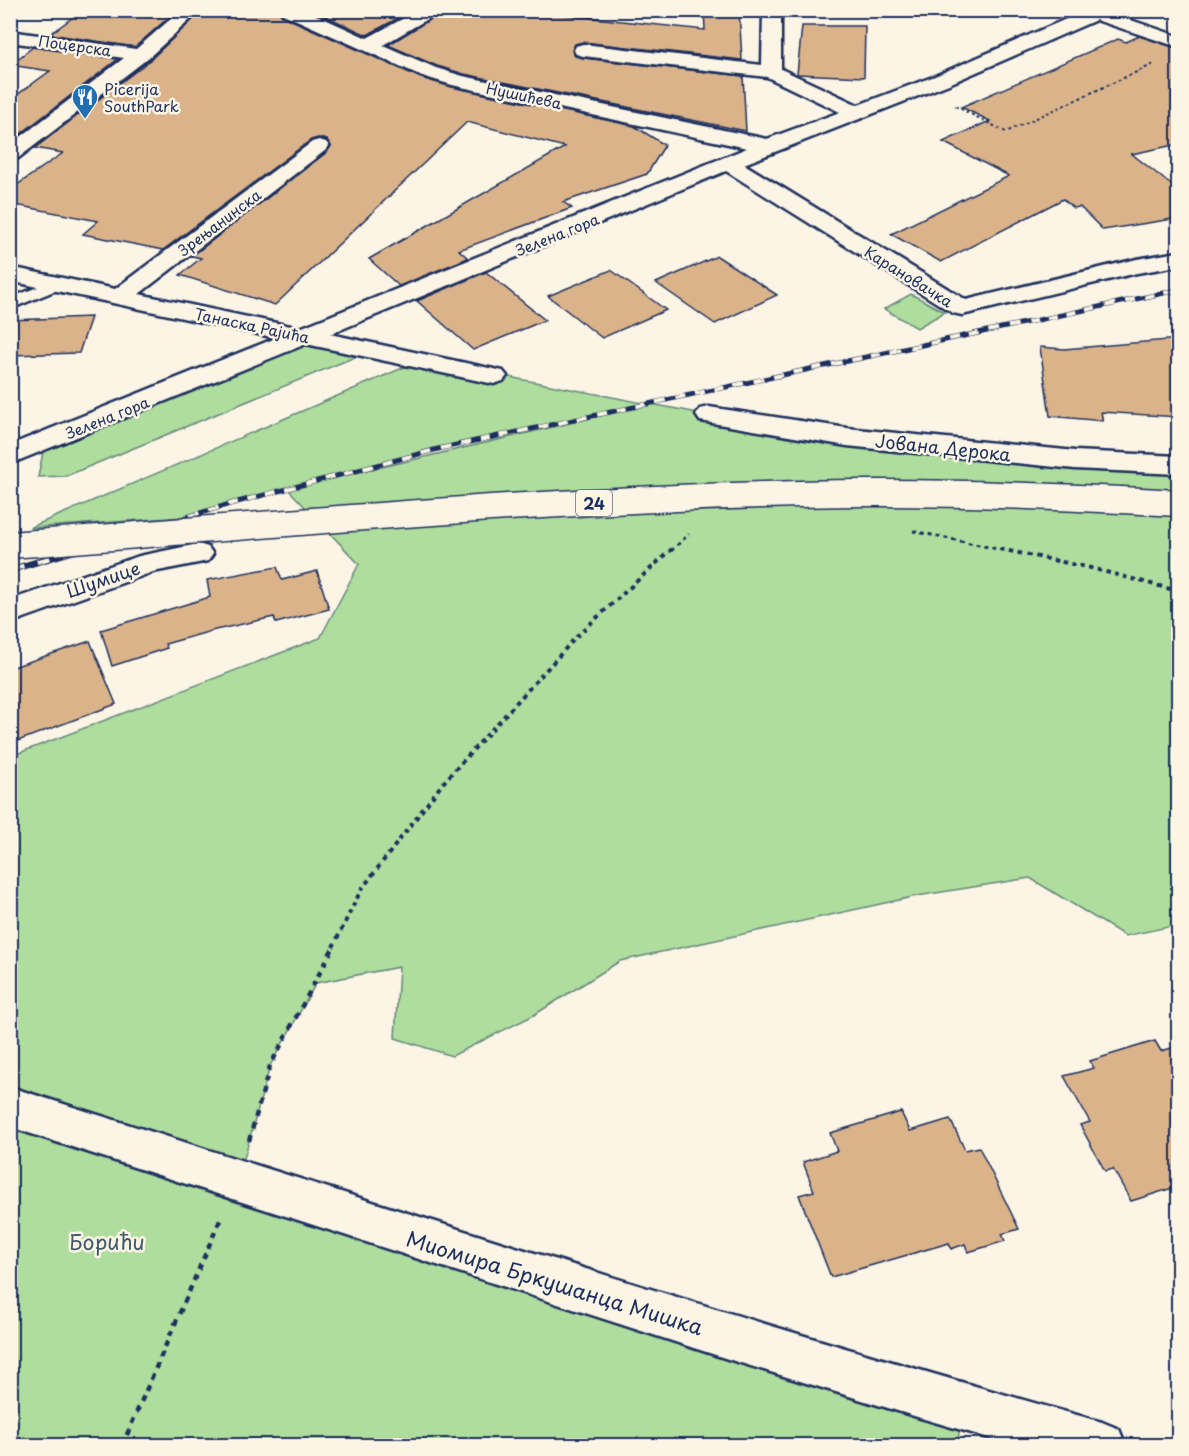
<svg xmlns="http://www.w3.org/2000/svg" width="1189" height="1456" font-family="'Playpen Sans',sans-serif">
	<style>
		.green { fill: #aedd9d; stroke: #64867e; stroke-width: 1.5 }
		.building { fill: #dab38b; stroke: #1b2f5e; stroke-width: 1.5 }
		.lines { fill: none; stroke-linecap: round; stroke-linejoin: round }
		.lane-casing { stroke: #1b2f5e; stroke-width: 5 }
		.street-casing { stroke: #1b2f5e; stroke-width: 5 }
		.path-far3 { stroke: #1b2f5e; stroke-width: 2; stroke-dasharray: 3 3; stroke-linecap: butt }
		.path-far2 { stroke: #1b2f5e; stroke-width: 3; stroke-dasharray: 4 4; stroke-linecap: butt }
		.path-far1 { stroke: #1b2f5e; stroke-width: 4; stroke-dasharray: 4.5 4.5; stroke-linecap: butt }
		.path { stroke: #1b2f5e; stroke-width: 4.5; stroke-dasharray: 6 6; stroke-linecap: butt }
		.lane { fill: #fcf5e5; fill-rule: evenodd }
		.street { fill: #fcf5e5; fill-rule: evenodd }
		.rail-far1-casing { stroke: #1b2f5e; stroke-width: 5 }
		.rail-casing { stroke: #1b2f5e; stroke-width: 7 }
		.rail-far1 { stroke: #fcf5e5; stroke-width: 4; stroke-dasharray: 10; stroke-linecap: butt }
		.rail { stroke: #fcf5e5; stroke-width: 4.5; stroke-dasharray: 14; stroke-linecap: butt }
		.primary-bridge-casing { stroke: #1b2f5e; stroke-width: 29; stroke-linecap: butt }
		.primary-bridge { stroke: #fcf5e5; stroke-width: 26 }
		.labels { text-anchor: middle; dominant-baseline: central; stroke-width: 5; stroke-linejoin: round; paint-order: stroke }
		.far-street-label { font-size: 15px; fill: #1b2f5e; stroke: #fcf5e5 }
		.far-poi-label { font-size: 15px; fill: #1b2f5e; stroke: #fcf5e5; text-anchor: start }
		.shield { fill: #fcf5e5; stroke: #5e6a86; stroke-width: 1.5 }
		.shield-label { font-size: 16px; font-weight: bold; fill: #1b2f5e }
		.street-label { font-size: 18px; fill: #1b2f5e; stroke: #fcf5e5 }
		.near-park-label { font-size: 21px; fill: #405a6e; stroke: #fcf5e5 }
		.near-street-label { font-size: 21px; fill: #1b2f5e; stroke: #fcf5e5 }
	</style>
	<rect width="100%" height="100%" fill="#fcf5e5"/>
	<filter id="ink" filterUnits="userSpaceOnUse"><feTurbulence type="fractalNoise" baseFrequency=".0167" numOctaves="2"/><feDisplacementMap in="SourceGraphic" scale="12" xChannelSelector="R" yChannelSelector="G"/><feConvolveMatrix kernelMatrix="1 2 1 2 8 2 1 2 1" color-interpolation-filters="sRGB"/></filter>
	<g filter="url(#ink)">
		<!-- green -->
		<g class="green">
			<polygon points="911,294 945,312 917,328 884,309"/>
			<polygon points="306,337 372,350 66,476 38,477 45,442"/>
			<polygon points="421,360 648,404 438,449 318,482 651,404 709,415 1075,460 1178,465 1178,925 1125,936 1030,878 917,896 620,961 534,1015 452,1056 395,1038 399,967 316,983 270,1066 238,1180 961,1406 958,1445 11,1446 11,756 320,638 359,564 288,489 184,517 29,528"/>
		</g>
		<!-- building -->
		<g class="building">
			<polygon points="83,10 177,10 135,47 50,34"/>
			<polygon points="203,10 278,10 282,16 421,78 452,87 634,126 665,145 647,174 563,202 572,208 459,250 468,258 399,286 369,259 565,147 467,122 275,305 180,275 201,258 192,256 327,152 331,146 327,140 318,138 311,140 163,250 83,234 98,221 10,204 10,190 63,153 35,148 149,61"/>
			<polygon points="312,10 413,10 367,35"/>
			<polygon points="445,10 519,10 705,30 704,10 739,10 742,60 583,42 575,44 572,51 575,56 583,58 743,76 746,131 464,74 437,66 388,45"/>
			<polygon points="802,26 865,26 864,77 797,74"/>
			<polygon points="1139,36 1179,49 1179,144 1132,154 1179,191 1179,218 1103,230 1080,207 1073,208 1063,199 941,262 891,234 1009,176 943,142 990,121 961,107 1118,39 1126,42"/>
			<polygon points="33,47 118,59 10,142 10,100 50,71 10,65"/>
			<polygon points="717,256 777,295 715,324 656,283"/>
			<polygon points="611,270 666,310 602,338 548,296"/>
			<polygon points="486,272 545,320 473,350 417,301"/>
			<polygon points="91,317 79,353 10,355 10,320"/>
			<polygon points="1179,339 1179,417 1101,412 1103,421 1050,416 1040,347 1064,349"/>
			<polygon points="277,567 282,580 317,571 329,609 276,623 274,617 215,630 165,644 167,648 112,666 101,630 210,597 207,580"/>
			<polygon points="90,641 116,704 10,744 10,668"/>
			<polygon points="1155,1041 1161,1051 1179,1046 1179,1186 1131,1201 1113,1169 1105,1171 1080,1125 1090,1122 1064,1076 1094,1068 1090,1061"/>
			<polygon points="901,1112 910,1131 950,1119 965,1150 979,1147 1019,1229 1002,1234 1005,1241 968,1252 965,1244 951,1249 949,1243 831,1277 799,1195 814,1191 803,1162 837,1151 830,1133"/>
		</g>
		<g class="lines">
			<!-- lane casing -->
			<g class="lane-casing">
				<polygon id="lane" points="58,279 66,284 64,287 10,309 10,298"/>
			</g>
			<!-- street casing -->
			<g class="street-casing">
				<g id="street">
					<polygon points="181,10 201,10 147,59 17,159 10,161 10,145 124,58 10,42 10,31 136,49"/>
					<polygon points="280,10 305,10 367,38 419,10 443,10 383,45 436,68 463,76 767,139 840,112 767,77 583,56 576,54 574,50 576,46 583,44 762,65 763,10 781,10 781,69 858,105 935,76 1087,10 1112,10 1110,13 1178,36 1178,47 1096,20 949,84 744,164 966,300 1137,259 1178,252 1178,266 1137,273 962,315 953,313 726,171 330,334 503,371 507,376 503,381 494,384 306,344 10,464 10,445 276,338 10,281 10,267 115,289 312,142 319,140 326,142 329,146 326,150 139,294 300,328 747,148 452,85 422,76 283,14"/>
					<polygon points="709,407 847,428 1075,451 1178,456 1178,474 1075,469 847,446 700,421 696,415 700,409"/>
					<polygon points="198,544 208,547 213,554 208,561 153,572 10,623 10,600 139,556"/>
					<path d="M10 1087C374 1202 735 1320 1102 1422L1119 1429 1126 1446H1016L914 1416 731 1360 10 1127Z"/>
				</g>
			</g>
			<!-- path-far3 -->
			<polyline class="path-far3" points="955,106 1006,132 1154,64"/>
			<!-- path-far2 -->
			<g class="path-far2">
				<polyline points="913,531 1007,551"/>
				<polyline points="671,551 689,534"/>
			</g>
			<!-- path-far1 -->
			<g class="path-far1">
				<polyline points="1000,549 1091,568 1178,591"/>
				<polyline points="333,947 361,890 443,783 578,635 672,549"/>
			</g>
			<!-- path -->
			<g class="path">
				<polyline points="249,1141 270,1066 334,946"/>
				<polyline points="122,1446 221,1218"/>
			</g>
			<!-- lane -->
			<use href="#lane" class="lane"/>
			<!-- street -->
			<use href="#street" class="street"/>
			<!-- rail-far1 casing -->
			<g class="rail-far1-casing">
				<polyline id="rail-far1" points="75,551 230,504 438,449 1178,290"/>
			</g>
			<!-- rail casing -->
			<g class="rail-casing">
				<polyline id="rail" points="10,570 80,549"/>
			</g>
			<!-- rail-far1 -->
			<use href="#rail-far1" class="rail-far1"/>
			<!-- rail -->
			<use href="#rail" class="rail"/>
			<!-- primary-bridge casing -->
			<g class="primary-bridge-casing">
				<path id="primary-bridge" d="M10 545C293 523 577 496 861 493 967 492 1072 497 1178 503"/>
			</g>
			<!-- primary-bridge -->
			<use href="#primary-bridge" class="primary-bridge"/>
		</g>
	</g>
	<!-- icons -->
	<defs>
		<g id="restaurant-pin" transform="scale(1.35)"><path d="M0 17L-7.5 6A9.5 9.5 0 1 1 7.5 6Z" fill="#1f6fb2" stroke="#fcf5e5"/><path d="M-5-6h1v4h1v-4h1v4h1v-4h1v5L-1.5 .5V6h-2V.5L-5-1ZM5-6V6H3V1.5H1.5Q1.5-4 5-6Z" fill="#fff"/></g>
	</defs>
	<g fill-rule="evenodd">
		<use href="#restaurant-pin" x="85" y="97"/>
	</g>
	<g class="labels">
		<!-- far-street labels -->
		<g class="far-street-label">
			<text transform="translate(75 45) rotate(8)">Поцерска</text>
			<text transform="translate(524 95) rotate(12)">Нушићева</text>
			<text transform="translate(219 222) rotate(-37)">Зрењанинска</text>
			<text transform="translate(557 234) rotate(-22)">Зелена гора</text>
			<text transform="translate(909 276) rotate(32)">Карановачка</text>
			<text transform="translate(252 325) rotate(12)">Танаска Рајића</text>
			<text transform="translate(107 417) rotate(-22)">Зелена гора</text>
		</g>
		<!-- far-poi labels -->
		<g class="far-poi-label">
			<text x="104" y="88">Picerija<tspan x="104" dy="17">SouthPark</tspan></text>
		</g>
		<!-- shield labels -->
		<rect class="shield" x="576" y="490" width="36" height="26" rx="4.5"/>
		<g class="shield-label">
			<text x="594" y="503">24</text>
		</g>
		<!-- street labels -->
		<g class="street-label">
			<text transform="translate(943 447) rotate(6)">Јована Дерока</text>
			<text transform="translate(103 579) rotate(-19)">Шумице</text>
		</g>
		<!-- near-park labels -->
		<g class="near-park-label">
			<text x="107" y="1241">Борићи</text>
		</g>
		<!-- near-street labels -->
		<g class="near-street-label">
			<text transform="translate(555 1282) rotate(17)">Миомира Бркушанца Мишка</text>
		</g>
	</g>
	<!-- margin -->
	<rect width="1189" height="1456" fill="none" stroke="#fcf5e5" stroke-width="36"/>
	<rect x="18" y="18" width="1153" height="1420" fill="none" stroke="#1b2f5e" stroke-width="2" filter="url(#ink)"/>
</svg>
